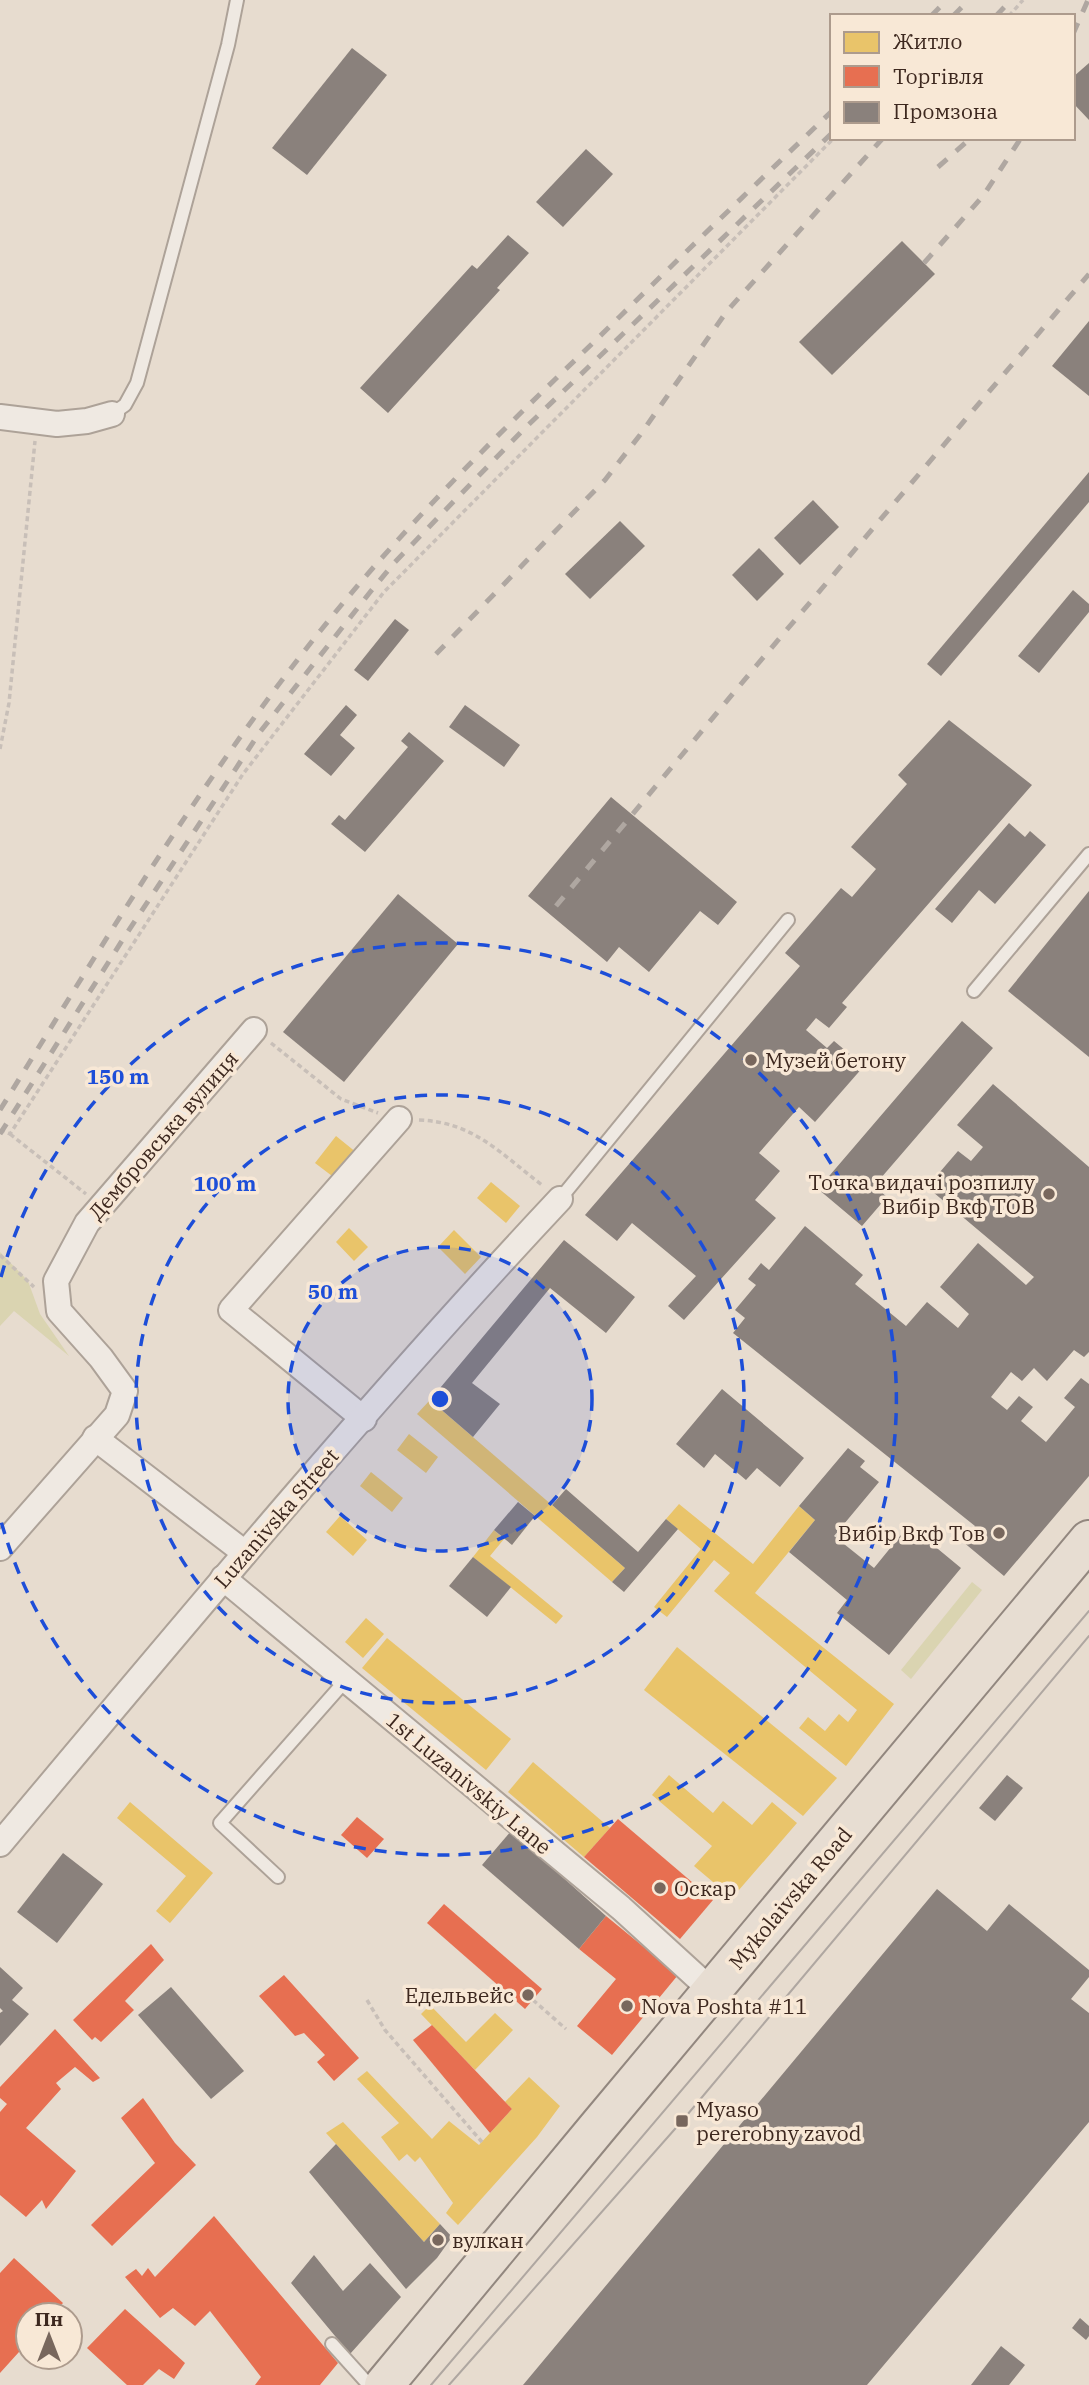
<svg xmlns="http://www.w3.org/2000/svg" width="1089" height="2385" font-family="'IBM Plex Serif',serif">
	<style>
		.green { fill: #dad4b1 }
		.homes { fill: #e9c46a }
		.shops { fill: #e76f51 }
		.industry { fill: #8a817c }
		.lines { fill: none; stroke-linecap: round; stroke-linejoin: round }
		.lane-casing { stroke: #ada298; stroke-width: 16 }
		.street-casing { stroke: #ada298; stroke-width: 28 }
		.primary-casing { stroke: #92877f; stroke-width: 42 }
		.path { stroke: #c8bfb8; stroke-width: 3.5; stroke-dasharray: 5 3.5; stroke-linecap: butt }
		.lane { stroke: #efe9e2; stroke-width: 12 }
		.street { stroke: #efe9e2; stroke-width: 24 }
		.primary { stroke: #e7ddd2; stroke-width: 38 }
		.tram { stroke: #afa7a1; stroke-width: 2 }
		.rail { stroke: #afa7a1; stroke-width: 5; stroke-dasharray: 12 12; stroke-linecap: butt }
		.ring { fill: none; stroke: #1d4ed8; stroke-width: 3.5; stroke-dasharray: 12 9 }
		.poi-dot { fill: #78675d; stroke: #f8e8d6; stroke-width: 2.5 }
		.labels { text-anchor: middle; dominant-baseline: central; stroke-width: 7; stroke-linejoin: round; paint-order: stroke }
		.poi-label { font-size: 21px; fill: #3d281f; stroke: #f8e8d6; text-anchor: start }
		.street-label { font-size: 21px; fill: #3d281f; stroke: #f8e8d6 }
		.centre { fill: #1d4ed8; stroke: #f8e8d6; stroke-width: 3.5 }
		.ring-label { font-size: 21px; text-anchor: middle; font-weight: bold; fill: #1d4ed8; stroke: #f8e8d6; stroke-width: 7; stroke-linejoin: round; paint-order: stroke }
	</style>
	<rect width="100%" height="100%" fill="#e7dccf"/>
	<!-- green -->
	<g class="green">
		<polygon points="0,1252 28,1281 40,1314 69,1356 14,1311 0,1326"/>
		<polygon points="972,1582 982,1590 911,1679 901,1670"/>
	</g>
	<!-- homes -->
	<g class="homes">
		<polygon points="336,1136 357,1153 336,1179 315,1163"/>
		<polygon points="491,1182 520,1206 506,1223 477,1198"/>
		<polygon points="349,1228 368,1247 354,1261 336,1242"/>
		<polygon points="454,1230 481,1257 465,1274 438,1247"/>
		<polygon points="430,1400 625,1568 612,1582 417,1414"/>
		<polygon points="409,1434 438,1457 426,1473 397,1450"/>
		<polygon points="371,1472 403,1498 392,1512 360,1486"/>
		<polygon points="679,1504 753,1564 799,1506 815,1520 755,1593 894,1704 846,1766 799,1728 808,1717 825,1731 839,1714 848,1722 857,1710 714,1591 730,1573 714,1560 667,1617 654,1607 701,1549 666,1519"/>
		<polygon points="340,1516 367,1540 353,1556 326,1532"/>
		<polygon points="494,1530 504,1539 490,1556 563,1616 556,1624 473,1557"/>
		<polygon points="366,1618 384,1634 363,1658 345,1642"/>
		<polygon points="387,1638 511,1739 486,1770 362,1668"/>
		<polygon points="677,1647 837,1778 803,1816 644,1690"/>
		<polygon points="533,1762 610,1828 584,1857 508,1792"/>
		<polygon points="669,1775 713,1813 723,1801 752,1825 772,1802 797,1823 732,1898 694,1866 712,1846 652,1795"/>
		<polygon points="130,1802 213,1873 170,1923 156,1911 186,1876 117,1818"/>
		<polygon points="430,2005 466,2042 495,2013 513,2030 475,2070 421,2014"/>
		<polygon points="367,2071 432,2139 449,2121 479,2145 512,2109 505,2102 529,2077 560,2106 537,2137 458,2225 446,2213 453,2203 420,2157 415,2162 407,2154 399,2161 381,2137 399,2123 357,2079"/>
		<polygon points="343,2122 440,2224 424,2242 326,2133"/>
	</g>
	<!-- shops -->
	<g class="shops">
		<polygon points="357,1817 384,1839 367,1858 341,1835"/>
		<polygon points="618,1819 713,1900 680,1939 584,1857"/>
		<polygon points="444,1904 542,1989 525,2009 427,1923"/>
		<polygon points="606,1916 678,1975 612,2055 577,2026 616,1979 579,1949"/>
		<polygon points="151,1944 164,1960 125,2001 134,2010 101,2042 95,2037 92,2040 73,2020"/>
		<polygon points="284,1975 359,2058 334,2081 317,2062 325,2055 304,2033 295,2036 259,1996"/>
		<polygon points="432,2025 512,2109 490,2133 413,2040"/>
		<polygon points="55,2029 100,2078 93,2082 75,2067 56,2083 61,2089 26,2128 76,2171 46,2209 42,2200 26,2217 0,2195 0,2112 7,2104 0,2098 0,2087"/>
		<polygon points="143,2098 175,2143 196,2165 112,2246 91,2225 155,2163 121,2118"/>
		<polygon points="214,2216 338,2363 320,2385 255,2385 261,2377 210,2311 195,2326 173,2308 160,2318 125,2277 136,2269 142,2276 148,2268 155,2277"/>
		<polygon points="14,2258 63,2303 52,2315 28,2315 28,2342 0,2373 0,2273"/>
		<polygon points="125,2309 185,2363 174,2379 159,2369 143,2385 127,2385 87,2348"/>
	</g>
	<!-- industry -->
	<g class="industry">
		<polygon points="352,48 387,75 307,175 272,148"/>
		<polygon points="1089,63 1089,120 1073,103 1073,77"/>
		<polygon points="586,149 613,174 563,227 536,202"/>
		<polygon points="508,235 529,253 497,288 500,290 388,413 360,388 472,265 477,269"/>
		<polygon points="902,241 935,274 832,375 799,342"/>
		<polygon points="1089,321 1089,396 1052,366"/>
		<polygon points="1089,472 1089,502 941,676 927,664"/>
		<polygon points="813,500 839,527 800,565 774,538"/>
		<polygon points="620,521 645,546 590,599 565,574"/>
		<polygon points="759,548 784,574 757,601 732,575"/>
		<polygon points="1073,590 1089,604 1089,612 1039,673 1018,656"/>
		<polygon points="395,619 409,630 368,681 354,670"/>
		<polygon points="346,705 357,715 340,735 355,748 331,776 304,754"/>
		<polygon points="465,705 520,745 504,767 449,727"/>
		<polygon points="949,720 1032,785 842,1003 847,1007 829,1028 816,1018 806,1030 827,1048 834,1041 864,1066 815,1122 799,1107 759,1153 780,1171 755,1200 776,1218 684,1320 668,1306 696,1276 632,1223 617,1241 585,1215 800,966 785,953 841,888 852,897 876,869 851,847 907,784 898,775"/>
		<polygon points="409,732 444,761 365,852 331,824 339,815 345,820 408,747 401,741"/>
		<polygon points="611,797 737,902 718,925 700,911 649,972 619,947 607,962 528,896"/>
		<polygon points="1009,823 1025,837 1030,831 1046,845 995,904 979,890 952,923 935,909"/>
		<polygon points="1089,891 1089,1057 1008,991"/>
		<polygon points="398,894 458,944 344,1082 283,1032"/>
		<polygon points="962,1021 993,1048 874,1186 887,1197 862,1226 818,1189"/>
		<polygon points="993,1084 1089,1167 1089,1352 1084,1357 1074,1350 1047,1381 1034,1368 1022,1381 1011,1372 991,1397 1007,1410 1019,1396 1033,1407 1021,1421 1046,1442 1075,1407 1064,1398 1081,1378 1089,1384 1089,1476 1004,1576 962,1541 975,1526 733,1333 745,1318 735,1310 756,1285 748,1279 761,1263 769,1270 805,1226 863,1275 855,1284 906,1326 927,1302 958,1328 969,1314 940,1287 978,1243 1026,1285 1034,1277 927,1187 958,1151 971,1161 983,1147 957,1125"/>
		<polygon points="564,1240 635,1297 606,1333 550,1288 472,1383 500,1404 473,1437 430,1400"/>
		<polygon points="722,1389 804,1458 780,1487 757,1468 746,1480 715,1454 704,1468 676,1444"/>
		<polygon points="848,1448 865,1461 860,1467 879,1482 834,1536 874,1568 909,1525 961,1568 889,1655 837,1613 847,1600 789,1552 815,1520 799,1506"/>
		<polygon points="566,1489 638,1552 666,1519 678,1529 624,1592 612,1582 625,1568 552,1505"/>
		<polygon points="518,1502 535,1516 512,1545 494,1530"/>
		<polygon points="473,1557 511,1587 487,1617 449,1586"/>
		<polygon points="1007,1775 1023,1788 995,1821 979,1808"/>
		<polygon points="511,1831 606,1916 579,1949 482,1865"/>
		<polygon points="63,1853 103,1884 57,1943 17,1912"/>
		<polygon points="937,1889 987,1931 1009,1904 1089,1970 1089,1977 1071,1999 1089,2013 1089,2122 867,2385 523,2385"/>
		<polygon points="0,1967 23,1988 12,2000 29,2014 0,2046 0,2013 3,2011 0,2008"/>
		<polygon points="171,1987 244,2071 211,2099 138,2015"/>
		<polygon points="336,2144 424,2242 440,2224 452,2237 437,2258 406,2289 309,2172"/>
		<polygon points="314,2255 343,2291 370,2263 401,2297 350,2354 291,2283"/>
		<polygon points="1080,2318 1089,2326 1089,2336 1086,2340 1072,2328"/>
		<polygon points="1001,2346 1025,2365 1009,2385 971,2385"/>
	</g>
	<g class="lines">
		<!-- lane casing -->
		<g class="lane-casing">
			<g id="lane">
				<polyline points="112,414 125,405 137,383 228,45 237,0"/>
				<polyline points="974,991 1089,854"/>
				<polyline points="560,1199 788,920"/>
				<polyline points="278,1877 220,1823 346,1680"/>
				<polyline points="332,2344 369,2385"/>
			</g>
		</g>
		<!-- street casing -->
		<g class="street-casing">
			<g id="street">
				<polyline points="0,417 57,424 87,421 112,414"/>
				<polyline points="364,1419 231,1310 399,1119"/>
				<polyline points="95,1438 245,1553"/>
				<polyline points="0,1548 117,1415 125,1391 101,1358 59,1311 56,1281 87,1223 254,1030"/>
				<polyline points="223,1578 621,1908 712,1991"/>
				<path d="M0 1844C183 1626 365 1407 560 1199"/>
			</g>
		</g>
		<!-- primary casing -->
		<g class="primary-casing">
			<polyline id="primary" points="384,2385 597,2128 1089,1540"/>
		</g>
		<!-- path -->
		<g class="path">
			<polyline points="1009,16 1023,0"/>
			<polyline points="0,749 9,703 35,441"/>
			<polyline points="271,1043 341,1099 378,1113"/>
			<path d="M419 1120C474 1122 501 1154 542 1185"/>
			<polyline points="0,1130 10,1134 243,774 384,592 834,138"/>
			<polyline points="10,1134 86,1194"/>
			<polyline points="0,1255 34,1287"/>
			<polyline points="367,2000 385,2030 482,2142"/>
			<polyline points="533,2000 566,2029"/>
		</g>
		<!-- lane -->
		<use href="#lane" class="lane"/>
		<!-- street -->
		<use href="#street" class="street"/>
		<!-- primary -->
		<use href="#primary" class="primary"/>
		<!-- tram -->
		<g class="tram">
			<polyline points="431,2385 1089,1611"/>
			<polyline points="449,2385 682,2121 1089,1636"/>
		</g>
		<!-- rail -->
		<g class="rail">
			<polyline points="931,16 947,0"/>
			<polyline points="953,16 969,0"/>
			<polyline points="996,16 1011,0"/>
			<polyline points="1073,34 1088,0"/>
			<polyline points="938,167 971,138"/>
			<polyline points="924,263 983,196 1021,138"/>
			<polyline points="436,654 605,480 640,435 727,311 883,138"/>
			<polyline points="556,906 756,666 1089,274"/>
			<path d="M0 1110C101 947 200 781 321 630 404 526 500 432 596 340 674 263 753 187 832 111"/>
			<polyline points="0,1134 125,936 260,732 371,591 395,562 523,430 832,133"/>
		</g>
	</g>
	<!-- distance rings -->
	<circle cx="440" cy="1399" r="152" fill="#1d4ed8" fill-opacity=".12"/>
	<g class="ring">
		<circle cx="440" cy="1399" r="152"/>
		<circle cx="440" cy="1399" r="304"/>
		<path d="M1 1277A456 456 0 1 1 1 1521"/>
	</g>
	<!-- markers -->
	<g class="poi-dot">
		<circle cx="751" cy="1060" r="7"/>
		<circle cx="1049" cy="1194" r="7"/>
		<circle cx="999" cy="1533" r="7"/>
		<circle cx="660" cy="1888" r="7"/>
		<circle cx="528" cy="1995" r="7"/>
		<circle cx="627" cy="2006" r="7"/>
		<rect x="675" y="2114" width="14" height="14" rx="3.5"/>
		<circle cx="438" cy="2240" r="7"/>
	</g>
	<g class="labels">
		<!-- poi labels -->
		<g class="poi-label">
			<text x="765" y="1060">Музей бетону</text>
			<text x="1035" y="1182" text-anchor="end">Точка видачі розпилу<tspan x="1035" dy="24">Вибір Вкф ТОВ</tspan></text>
			<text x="985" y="1533" text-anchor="end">Вибір Вкф Тов</text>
			<text x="674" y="1888">Оскар</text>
			<text x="514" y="1995" text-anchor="end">Едельвейс</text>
			<text x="641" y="2006">Nova Poshta #11</text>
			<text x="696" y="2109">Myaso<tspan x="696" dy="24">pererobny zavod</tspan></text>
			<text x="452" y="2240">вулкан</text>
		</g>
		<!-- street labels -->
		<g class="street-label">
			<text transform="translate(163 1135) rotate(-49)">Дембровська вулиця</text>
			<text transform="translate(276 1518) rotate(-49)">Luzanivska Street</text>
			<text transform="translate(469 1783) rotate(40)">1st Luzanivskiy Lane</text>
			<text transform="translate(790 1898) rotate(-50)">Mykolaivska Road</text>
		</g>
	</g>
	<circle cx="440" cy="1399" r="10" class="centre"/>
	<g class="ring-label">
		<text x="118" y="1084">150 m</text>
		<text x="225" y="1191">100 m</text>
		<text x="333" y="1299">50 m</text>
	</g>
	<!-- legend -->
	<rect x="830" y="14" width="245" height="126" fill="#f8e8d6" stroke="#ad9b8d" stroke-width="2"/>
	<rect x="844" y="32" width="35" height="21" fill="#e9c46a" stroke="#ad9b8d" stroke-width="2"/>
	<text x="893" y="49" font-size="21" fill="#3d281f">Житло</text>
	<rect x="844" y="66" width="35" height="21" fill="#e76f51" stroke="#ad9b8d" stroke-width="2"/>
	<text x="893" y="84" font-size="21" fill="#3d281f">Торгівля</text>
	<rect x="844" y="102" width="35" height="21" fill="#8a817c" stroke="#ad9b8d" stroke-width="2"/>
	<text x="893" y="119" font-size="21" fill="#3d281f">Промзона</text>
	<!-- north arrow -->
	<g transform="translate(49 2336)"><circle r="33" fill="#f8e8d6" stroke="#ad9b8d" stroke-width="2"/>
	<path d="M0-5L12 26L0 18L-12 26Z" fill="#78675d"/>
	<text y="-10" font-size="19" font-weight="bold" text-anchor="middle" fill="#3d281f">Пн</text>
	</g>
</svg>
